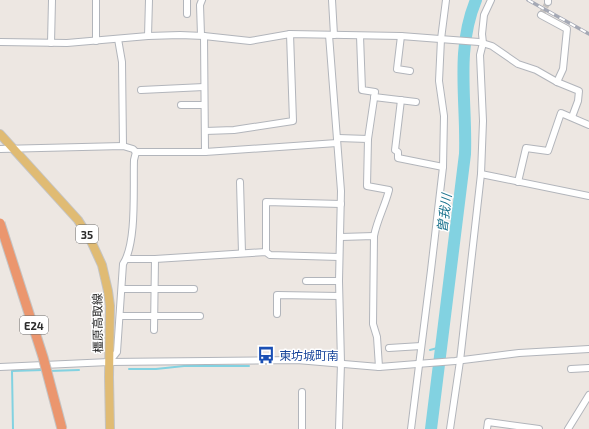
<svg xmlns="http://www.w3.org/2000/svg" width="589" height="429" font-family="'Exo 2','Noto Sans JP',sans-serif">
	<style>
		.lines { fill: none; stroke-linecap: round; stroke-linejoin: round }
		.stream { stroke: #82d2e1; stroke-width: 2 }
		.river { stroke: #82d2e1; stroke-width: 12 }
		.minor-tunnel { stroke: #c7c2be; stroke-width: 6; stroke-dasharray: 6 3; stroke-linecap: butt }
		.minor-casing { stroke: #b2b5bb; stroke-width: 8 }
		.major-casing { stroke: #c4c4c4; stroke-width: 10 }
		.minor { stroke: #fff; stroke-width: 6 }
		.major { stroke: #e0bb73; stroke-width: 8 }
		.rail-casing { stroke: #a5a9b5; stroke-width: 3.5 }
		.rail { stroke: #fff; stroke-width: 2; stroke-dasharray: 6; stroke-linecap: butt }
		.highway-bridge-casing { stroke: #c4c4c4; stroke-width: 11; stroke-linecap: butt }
		.highway-bridge { stroke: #eb966e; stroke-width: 9 }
		.labels { text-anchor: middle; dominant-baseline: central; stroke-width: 3; stroke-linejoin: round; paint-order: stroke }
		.shield { fill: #fff; stroke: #6c6c6c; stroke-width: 1 }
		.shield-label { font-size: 11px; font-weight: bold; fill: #2d2d2d }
		.street-label { font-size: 12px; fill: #2d2d2d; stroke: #fff }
		.transit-label { font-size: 12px; fill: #164399; stroke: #fff; text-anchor: start }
		.water-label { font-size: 13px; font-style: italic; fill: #1f758f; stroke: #fff }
	</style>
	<rect width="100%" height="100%" fill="#ede7e2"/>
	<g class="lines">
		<!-- stream -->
		<g class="stream">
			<polyline points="430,350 441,347"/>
			<polyline points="129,369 156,369 184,366 249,366"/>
			<polyline points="49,371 79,370"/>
			<polyline points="13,429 12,371 43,370"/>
		</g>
		<!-- river -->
		<path class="river" d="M431 429 465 154C467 102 455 50 476 0"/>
		<!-- minor-tunnel -->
		<polyline class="minor-tunnel" points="541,15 548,2"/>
		<!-- minor casing -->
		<g class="minor-casing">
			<g id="minor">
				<polyline points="332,0 334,35"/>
				<polyline points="548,0 548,2"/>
				<polyline points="187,14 187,0"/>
				<polyline points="541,15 567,29 563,69 557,82"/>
				<polyline points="201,35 200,5 202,0"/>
				<polyline points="329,35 341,191 339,281 341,363 339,429"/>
				<polyline points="148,36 149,0"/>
				<polyline points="204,36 205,152"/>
				<polyline points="360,36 362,90 375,92 368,139"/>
				<polyline points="401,36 397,69 410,71"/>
				<polyline points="118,39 122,62 123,146"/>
				<polyline points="96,41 96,0"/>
				<polyline points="0,42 67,43 148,36 180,35 204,36 250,41 290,34 401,36 479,42 492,46 518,64 536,70 557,82 579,91 578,101 572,117"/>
				<polyline points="51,43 52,0"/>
				<polyline points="141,90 204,87"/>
				<polyline points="374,97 416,102"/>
				<polyline points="401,100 395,150 398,152 398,158 443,167"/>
				<polyline points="181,105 204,105"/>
				<polyline points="205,131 234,130 293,121 290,34"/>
				<path d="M338 138 368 139 367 186 389 190C385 206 377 220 374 236"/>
				<polyline points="0,149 123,146 133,149 136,152 205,152 337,143"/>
				<polyline points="481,174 589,196"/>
				<polyline points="240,182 242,253"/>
				<polyline points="518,182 526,148 548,151 561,113 589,125"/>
				<polyline points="341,237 374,236 373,324 377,337 379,367"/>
				<polyline points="266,252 266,202 341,204"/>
				<polyline points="127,259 155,259 266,252 270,255 339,257"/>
				<polyline points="306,281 339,281"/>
				<polyline points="122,289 194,289"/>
				<polyline points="277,314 277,295 339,296"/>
				<polyline points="120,316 200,316"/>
				<polyline points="154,330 155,259"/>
				<polyline points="389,348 421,346"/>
				<path d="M109 362 117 352 123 264C137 243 133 188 134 160L136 152"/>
				<polyline points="0,367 109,362 297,360 379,367 455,361 519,353 589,349"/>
				<polyline points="571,369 589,368"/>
				<polyline points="302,429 302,392"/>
				<polyline points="411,429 431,270 443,167 444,116 439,81 441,39 446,0"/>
				<polyline points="450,429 460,361 481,174 483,121 480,55 483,43 482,34 484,15 491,0"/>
				<polyline points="487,429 488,422 539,429"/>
				<polyline points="568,429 589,395"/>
			</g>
		</g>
		<!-- major casing -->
		<g class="major-casing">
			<polyline id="major" points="0,134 78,220 91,241 102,265 108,291 110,306 109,377 110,429"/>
		</g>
		<!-- minor -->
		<use href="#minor" class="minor"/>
		<!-- major -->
		<use href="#major" class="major"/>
		<!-- rail casing -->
		<g class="rail-casing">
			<polyline id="rail" points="528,0 589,34"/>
		</g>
		<!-- rail -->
		<use href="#rail" class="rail"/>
		<!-- highway-bridge casing -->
		<g class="highway-bridge-casing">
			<polyline id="highway-bridge" points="0,223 43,357 62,429"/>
		</g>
		<!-- highway-bridge -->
		<use href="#highway-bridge" class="highway-bridge"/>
	</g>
	<!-- icons -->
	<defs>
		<g id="bus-bare" transform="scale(1.38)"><path d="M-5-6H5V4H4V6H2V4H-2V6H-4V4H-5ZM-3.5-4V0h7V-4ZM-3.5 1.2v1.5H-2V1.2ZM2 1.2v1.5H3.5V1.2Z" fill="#1a4fb4" stroke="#fff" stroke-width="2.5" paint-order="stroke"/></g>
	</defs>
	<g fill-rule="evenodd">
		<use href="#bus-bare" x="266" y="355"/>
	</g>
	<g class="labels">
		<!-- shield labels -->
		<g class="shield">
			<rect x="76" y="225" width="22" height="18" rx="3"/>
			<rect x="20" y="316" width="28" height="18" rx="3"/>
		</g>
		<g class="shield-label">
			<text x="87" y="234">35</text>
			<text x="34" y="325">E24</text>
		</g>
		<!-- street labels -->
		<g class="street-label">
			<text transform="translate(97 323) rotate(-91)">橿原高取線</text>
		</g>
		<!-- transit labels -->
		<g class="transit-label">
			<text x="279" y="355">東坊城町南</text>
		</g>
		<!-- water labels -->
		<g class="water-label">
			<text transform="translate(444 213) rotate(-83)">曽我川</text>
		</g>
	</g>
</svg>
